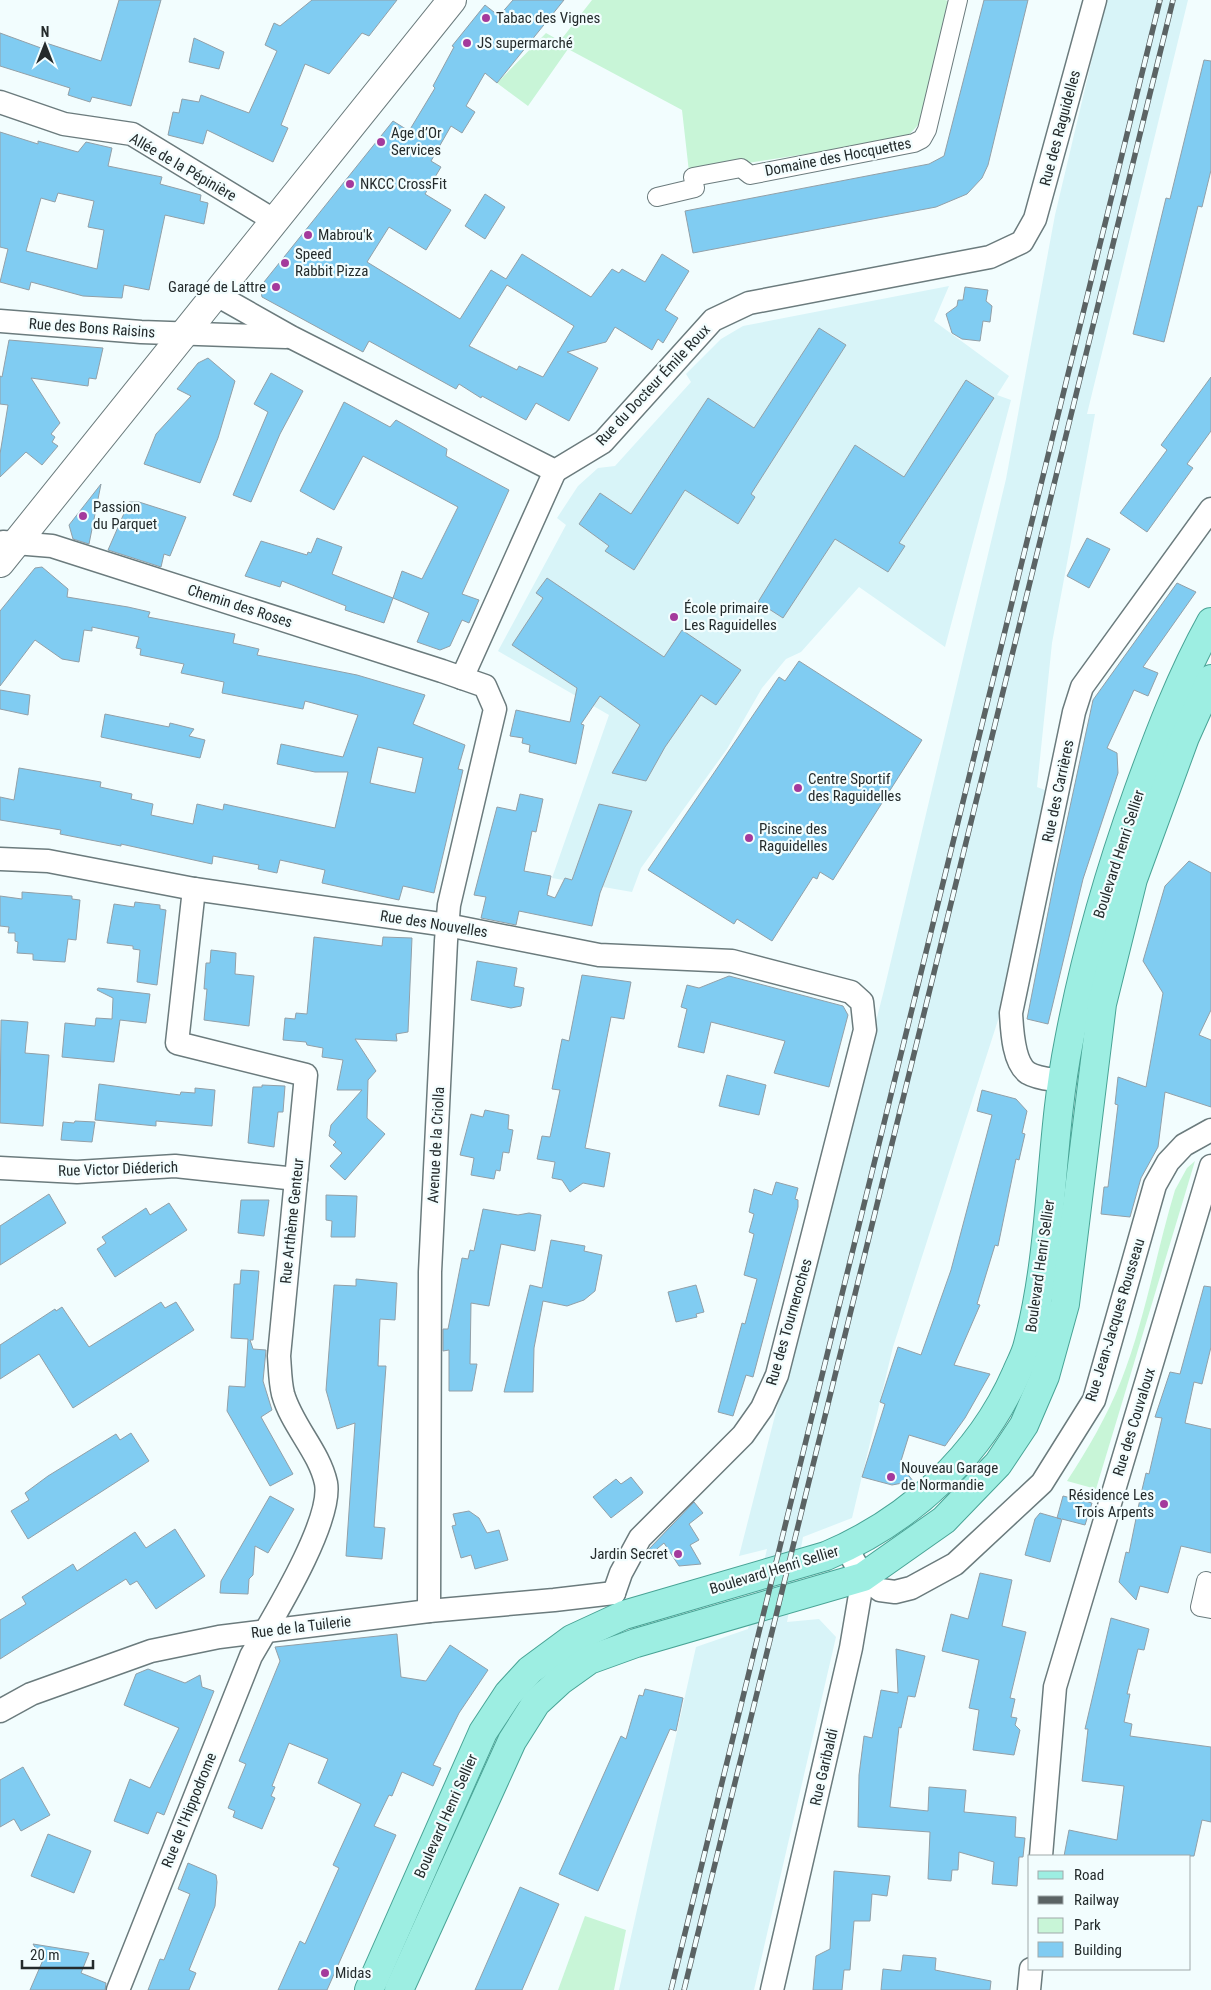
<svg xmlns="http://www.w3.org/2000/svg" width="1211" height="1990" font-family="'Roboto Condensed',sans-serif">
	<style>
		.built { fill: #d8f4f8 }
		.green { fill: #c8f5d7 }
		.building { fill: #80ccf2; stroke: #92a0a8; fill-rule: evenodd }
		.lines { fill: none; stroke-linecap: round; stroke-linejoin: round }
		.pedestrian-casing { stroke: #6b7b7d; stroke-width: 20 }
		.minor-casing { stroke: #6b7b7d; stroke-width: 25 }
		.tertiary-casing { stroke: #6b7b7d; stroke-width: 30 }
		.primary-casing { stroke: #48a395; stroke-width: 30 }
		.pedestrian { stroke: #fff; stroke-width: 18 }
		.minor { stroke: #fff; stroke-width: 22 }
		.tertiary { stroke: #fff; stroke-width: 28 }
		.primary { stroke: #9deee2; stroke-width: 28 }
		.rail-casing { stroke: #5b6364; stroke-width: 5.5 }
		.rail { stroke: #f2fdfe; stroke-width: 4; stroke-dasharray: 11; stroke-linecap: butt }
		.poi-dot { fill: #a43a9c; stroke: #f2fdfe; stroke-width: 2 }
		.labels { text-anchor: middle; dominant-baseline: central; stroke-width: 4.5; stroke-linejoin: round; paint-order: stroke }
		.poi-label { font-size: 15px; fill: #242b2c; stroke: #f2fdfe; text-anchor: start }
		.street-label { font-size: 15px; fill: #242b2c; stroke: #f2fdfe }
	</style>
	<rect width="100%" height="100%" fill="#f2fdfe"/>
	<!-- built -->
	<g class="built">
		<polygon points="1106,0 1188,0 1087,414 1095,414 1052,643 1037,787 1045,790 999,1017 893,1347 852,1518 803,1537 787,1622 819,1619 836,1637 754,1990 619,1990 696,1647 748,1629 767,1549 739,1556 884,990 1006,479 1055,215"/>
		<polygon points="949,286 934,321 1009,376 997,395 1011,400 945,647 859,587 801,652 786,659 762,688 727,749 641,868 632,892 552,878 609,715 498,651 566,525 557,518 578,486 598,468 615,466 691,382 686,374 721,339 743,326"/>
	</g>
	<!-- green -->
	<g class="green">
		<polygon points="592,0 945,0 948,1 920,123 905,139 689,172 682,110 568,49 528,106 497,83 546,33 560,41"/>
		<path d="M1195 1161 1096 1489 1067 1481C1088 1449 1107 1416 1121 1381 1145 1320 1156 1253 1175 1190L1187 1168Z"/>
		<polygon points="585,1916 626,1930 614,1990 558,1990"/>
	</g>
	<!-- building -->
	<g class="building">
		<polygon points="119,0 161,0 131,106 92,97 90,102 68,95 70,88 0,66 0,33 41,48 43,42 101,61"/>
		<polygon points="312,0 397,0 369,36 362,33 329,74 305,64 281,125 288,128 273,162 207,130 203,144 168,135 173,112 179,113 182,99 199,102 201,95 249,113 277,51 265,45 274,23 280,26"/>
		<path d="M513 0H564L497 83 485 73 466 106 475 112 462 133 451 126 431 161 441 167 425 194 451 210 426 250 389 227 367 262 460 319 491 270 506 279 522 254 591 297 612 269 619 273 622 269 645 282 662 254 689 271 665 310 678 318 663 343 658 339 652 350 615 327 606 342 567 352 598 368 569 421 536 403 526 420 482 396 481 398 459 384 456 389 369 341 363 352 262 297 260 287 393 121 409 131 435 88 433 86 454 47 452 46 485 5 499 16ZM507 285 574 326 543 377 519 366 517 370 469 346Z"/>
		<polygon points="984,0 1028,0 988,165 982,178 967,194 936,207 693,253 685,211 929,164 944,156"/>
		<polygon points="194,38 224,52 219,69 189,62"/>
		<polygon points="1204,60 1211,61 1211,170 1202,207 1198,206 1164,342 1133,334 1166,198 1170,199"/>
		<path d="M0 132 38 144V141L78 152 86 142 112 148 108 166 162 177 160 184 201 195 200 201 208 203 204 224 165 215 149 290 124 285 122 298 83 296 31 282 29 290 0 282 8 249 0 247ZM58 193 94 201 88 227 104 230 97 269 26 251 41 198 55 202Z"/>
		<polygon points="485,194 505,207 485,239 465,226"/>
		<polygon points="965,287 988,290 986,301 992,306 990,322 983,321 980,341 962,339 952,333 946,314 957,306 958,300 963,300"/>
		<polygon points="819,328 846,345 751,494 755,497 738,524 685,490 634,570 605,551 609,546 579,524 600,493 631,514 708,398 754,428"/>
		<polygon points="9,340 103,348 96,379 89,378 88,386 31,378 60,423 51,434 55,437 52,442 58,446 42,465 26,452 0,477 0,454 8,405 0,404 0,376 2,377"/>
		<polygon points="208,358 235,381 218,438 200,483 144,464 156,434 191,396 177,389 198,363"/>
		<polygon points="271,373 303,391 280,434 251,502 233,495 268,412 254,404"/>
		<polygon points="1211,377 1211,431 1187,464 1193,468 1147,532 1120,513 1167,450 1161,445"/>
		<polygon points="966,380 994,398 899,543 905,546 888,572 835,539 783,618 758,602 855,445 904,477"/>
		<polygon points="344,402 390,427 396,420 447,449 446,456 509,490 462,594 479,600 469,623 462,620 450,646 440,650 417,642 429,613 393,598 402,571 422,579 458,507 363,456 334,510 300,491"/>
		<polygon points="101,484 89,544 73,539 69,525"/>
		<polygon points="129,502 139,502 186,517 170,556 164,554 161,567 108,550"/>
		<polygon points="317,538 342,547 332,574 393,598 384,623 345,610 346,606 282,581 280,587 245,576 261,541 307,555 308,552 311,553"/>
		<polygon points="1087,538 1110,549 1089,588 1067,576"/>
		<path d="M42 567 68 589 67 597 128 607 150 612 148 617 235 634 233 643 259 649 257 655 357 675 425 695 413 724 465 745 458 769 463 770 434 893 403 886 399 900 322 883 325 870 280 860 277 873 258 869 259 865 213 856 212 864 121 844V846L60 834 61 830 0 820V797L14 800 19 768 101 782 100 787 132 794 131 799 153 804 151 815 193 824 197 804 223 810 224 804 335 828 348 772H315L277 764 281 744 343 757 358 715 305 701 303 709 222 693 224 682 181 673 184 664 140 655 141 649 136 648 139 637 92 627V631L84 630 79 662 62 659 35 640 0 686V611L35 568ZM378 747 423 758 415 793 370 783Z"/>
		<polygon points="547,578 664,657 682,630 741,670 716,705 701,695 665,747 646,781 612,773 640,725 600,696 581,724 584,725 576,764 529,752 530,745 522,743 523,738 510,736 516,710 570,722 577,688 512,645 543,598 536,593"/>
		<polygon points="1177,583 1196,592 1143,667 1158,673 1148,696 1134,690 1107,748 1117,753 1118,773 1083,879 1048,1024 1027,1019 1056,872 1093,700"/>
		<polygon points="799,661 922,740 833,880 820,872 817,879 813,877 772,941 737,919 734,924 648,870 779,677 785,681"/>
		<polygon points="0,690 30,695 28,715 0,709"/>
		<polygon points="105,714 169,727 170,723 194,729 189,736 205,740 200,758 101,737"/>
		<polygon points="520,794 543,799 536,832 532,831 524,871 551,876 547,895 555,898 565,878 572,880 599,804 632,811 600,893 592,926 519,911 516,925 481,918 486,897 474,895 497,807 516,811"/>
		<polygon points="1189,861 1211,873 1211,1010 1199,1035 1211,1040 1211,1107 1165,1092 1158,1147 1141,1178 1130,1217 1101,1214 1104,1187 1108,1187 1118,1105 1115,1104 1118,1077 1146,1087 1163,993 1143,961 1165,886"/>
		<polygon points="22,892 72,896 72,899 80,900 76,940 68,939 65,962 33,960 33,954 17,953 18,942 15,941 15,933 8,933 9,927 0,926 0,896 22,899"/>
		<polygon points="135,902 160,905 160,909 166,910 157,985 137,982 140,950 133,949 133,946 107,943 114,904 134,907"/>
		<polygon points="314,937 382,946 383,937 412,938 408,1032 396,1034 397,1041 355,1039 376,1071 368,1080 367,1118 385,1134 345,1180 330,1166 342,1153 333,1145 336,1142 329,1136 331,1125 362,1090 337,1090 343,1060 322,1057 323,1048 307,1045 306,1042 283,1040 285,1018 295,1019 296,1013 307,1014"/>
		<polygon points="211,950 236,953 235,974 254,976 249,1026 204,1020 207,989 204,989 206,963 210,963"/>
		<polygon points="477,961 517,968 514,986 524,988 521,1006 511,1008 471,1000"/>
		<polygon points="582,975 631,982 624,1019 611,1017 585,1148 610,1153 604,1187 583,1183 570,1192 562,1180 552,1178 555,1162 537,1159 542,1136 550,1137 560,1090 552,1089 562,1039 569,1041"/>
		<polygon points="729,976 843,1006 848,1015 829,1087 774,1073 785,1041 711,1022 704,1053 678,1047 687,1009 681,1007 687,985 699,988"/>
		<polygon points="98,988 150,994 146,1023 120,1020 114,1062 62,1057 65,1023 95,1026 96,1018 112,1019 113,998 97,990"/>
		<polygon points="1,1020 28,1022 25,1053 49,1055 43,1126 0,1123"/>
		<polygon points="727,1075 766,1085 759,1115 719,1106"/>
		<polygon points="99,1084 180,1095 181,1092 195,1093 195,1088 215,1090 212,1126 156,1121 156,1126 95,1120"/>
		<polygon points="262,1085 285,1086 283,1112 278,1112 274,1147 248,1143 253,1087 262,1087"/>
		<polygon points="982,1090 1016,1099 1027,1111 1022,1133 1025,1134 1019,1160 1016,1159 998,1246 995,1245 977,1304 980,1305 954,1365 990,1374 965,1418 945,1446 909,1435 900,1464 913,1481 892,1485 862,1477 885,1404 880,1402 898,1347 921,1355 951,1270 992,1115 977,1111"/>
		<polygon points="485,1110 509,1115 508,1129 513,1130 509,1153 503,1152 500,1171 496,1170 494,1179 471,1175 474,1158 460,1155 471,1114 483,1117"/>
		<polygon points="75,1121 95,1122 92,1142 61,1140 63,1122 74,1123"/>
		<polygon points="776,1182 798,1188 795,1199 798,1200 798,1207 753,1377 746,1375 733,1416 718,1412 742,1323 745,1324 757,1279 744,1275 754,1234 749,1232 754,1214 749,1212 754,1189 772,1195"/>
		<polygon points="49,1194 66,1223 0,1265 0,1226"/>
		<polygon points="326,1195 357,1196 355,1237 331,1237 332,1221 326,1220"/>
		<polygon points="241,1200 269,1200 264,1236 238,1233"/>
		<polygon points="169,1203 187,1230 115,1277 97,1249 106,1243 102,1237 146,1208 150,1215"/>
		<polygon points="483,1209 518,1215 529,1213 541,1215 535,1251 501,1244 489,1306 471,1303 470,1364 477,1364 472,1391 449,1391 449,1350 443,1351 443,1329 448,1329 462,1258 468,1259 470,1250 474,1251"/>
		<polygon points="551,1240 585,1246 584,1251 602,1255 595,1291 584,1300 567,1306 543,1301 534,1348 533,1392 504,1392 530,1285 542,1288"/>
		<polygon points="241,1270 259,1271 253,1340 250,1340 253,1349 266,1350 263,1381 272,1410 261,1417 293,1474 270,1486 227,1411 229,1386 245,1387 248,1339 231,1338 234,1284 240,1284"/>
		<polygon points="356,1279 397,1283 395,1320 380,1319 378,1366 386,1366 374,1527 385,1528 382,1559 346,1556 355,1423 337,1429 326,1390 334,1285 356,1286"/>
		<polygon points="696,1285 704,1312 696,1314 697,1317 676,1322 668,1292"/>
		<polygon points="1204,1286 1211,1287 1211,1347 1202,1384 1194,1382 1185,1423 1211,1429 1211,1553 1181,1546 1168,1593 1140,1586 1136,1600 1119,1582 1126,1552 1129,1553 1141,1494 1146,1473 1149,1474 1162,1418 1155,1417 1170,1372 1180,1374"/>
		<polygon points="161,1302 165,1308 176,1302 194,1330 73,1408 39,1354 0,1379 0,1345 55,1309 56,1311 62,1307 89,1347"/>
		<polygon points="131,1433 149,1461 28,1539 11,1511 29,1500 25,1493 48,1476 116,1434 120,1440"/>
		<polygon points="631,1477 643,1492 642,1494 611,1518 593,1497 616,1479 621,1484"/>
		<polygon points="270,1496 294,1509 268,1553 255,1546 253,1575 249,1579 248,1594 220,1593 221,1581"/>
		<polygon points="1063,1496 1092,1503 1085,1525 1062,1519 1050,1562 1025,1555 1035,1519 1040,1513 1061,1519 1057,1518"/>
		<polygon points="694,1502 703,1513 689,1524 699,1540 690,1545 701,1564 679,1566 664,1543 652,1553 649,1549"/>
		<polygon points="469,1511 479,1518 487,1533 499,1530 508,1560 475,1569 471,1555 461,1558 452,1526 456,1525 453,1514"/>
		<polygon points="175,1529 205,1576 156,1609 137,1581 130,1585 126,1579 0,1659 0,1620 26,1604 22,1597 73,1564 77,1571 135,1532 146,1548"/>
		<polygon points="980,1573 1012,1580 1002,1626 1026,1632 1010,1698 1015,1699 1011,1717 1017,1718 1015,1725 1020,1730 1014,1755 973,1750 979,1710 969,1708 979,1660 942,1651 951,1614 968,1619"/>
		<polygon points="1111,1618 1149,1629 1144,1650 1138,1649 1127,1694 1130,1694 1124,1722 1132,1724 1130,1736 1211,1747 1211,1822 1202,1820 1194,1856 1064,1856 1069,1830 1117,1840 1124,1786 1082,1781 1088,1729 1085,1729"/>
		<polygon points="397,1634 401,1677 426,1681 450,1645 488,1670 459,1713 433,1765 441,1768 433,1786 402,1772 392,1796 389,1795 374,1826 396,1835 327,1990 278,1990 300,1941 305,1944 339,1868 333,1865 361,1804 318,1783 328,1759 289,1743 272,1786 275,1787 271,1796 275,1798 262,1829 233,1817 235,1811 228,1808 246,1764 239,1761 280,1661 275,1647"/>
		<polygon points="896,1649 925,1656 915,1697 908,1696 901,1728 899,1727 890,1807 928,1811 929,1787 966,1790 964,1812 1016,1817 1015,1837 1025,1838 1023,1857 1019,1857 1017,1886 992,1884 994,1862 959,1852 958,1870 952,1870 951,1881 928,1879 930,1832 858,1827 859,1775 864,1736 872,1738 881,1690 898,1693"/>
		<polygon points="148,1669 185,1683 200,1675 202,1687 214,1691 164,1815 157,1812 148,1834 114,1821 130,1779 150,1788 179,1728 124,1705 136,1674"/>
		<polygon points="645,1689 683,1698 676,1731 670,1729 598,1891 559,1874 621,1736 626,1739 639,1695 643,1696"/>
		<polygon points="23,1767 50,1815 21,1831 14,1819 0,1827 0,1780"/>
		<polygon points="48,1834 91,1851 74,1893 31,1876"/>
		<polygon points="188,1863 216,1875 217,1882 215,1906 189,1970 196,1973 189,1990 148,1990 160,1959 164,1960 190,1894 178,1889"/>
		<polygon points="834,1871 890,1876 887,1896 872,1894 870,1921 854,1921 850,1970 844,1970 842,1990 813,1990 816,1956 830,1949"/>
		<polygon points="520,1887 559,1904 522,1990 475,1990"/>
		<polygon points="33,1944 89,1953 81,1973 106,1983 105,1990 30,1990 43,1960"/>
		<polygon points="903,1955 936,1958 935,1970 991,1981 990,1990 881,1990 883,1969 901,1971"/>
	</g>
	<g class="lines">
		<!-- pedestrian casing -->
		<g class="pedestrian-casing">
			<g id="pedestrian">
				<polyline points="657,197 695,188 693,177 741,168 750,175 914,143 922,139 927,130 958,0"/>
				<polyline points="1206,1581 1200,1607 1211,1609"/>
			</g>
		</g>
		<!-- minor casing -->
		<g class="minor-casing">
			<g id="minor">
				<polyline points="0,102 64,124 132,134 275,221"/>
				<polyline points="215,294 291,337 555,471 603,442 713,320 749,303 990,257 1022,242 1035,219 1095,0"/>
				<polyline points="0,321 141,332 286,337"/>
				<polyline points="3,542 52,546 442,671 485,686 495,709 449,905 446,941 430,1272 429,1611"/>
				<polyline points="462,678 555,471"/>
				<polyline points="0,859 48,861 194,889 447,925 599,955 732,961 851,992 862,1002 865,1030 777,1375 762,1408 743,1435 640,1538 621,1573 614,1593"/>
				<path d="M1062 1081C1051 1079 1038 1079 1028 1073 1013 1063 1012 1029 1011 1013L1074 712 1082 687 1211 509"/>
				<polyline points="0,1168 77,1172 175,1166 296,1179"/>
				<polyline points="863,1577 880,1590 895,1592 911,1588 955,1564 1042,1483 1094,1400 1155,1185 1168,1162 1184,1145 1211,1130"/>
				<polyline points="0,1711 31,1694 151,1651 219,1637 429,1611 554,1600 614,1593"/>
				<polyline points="1041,1856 1055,1687 1211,1166"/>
				<path d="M118 1990 251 1656C271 1621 333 1522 326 1483 319 1451 292 1426 283 1394 280 1382 280 1368 279 1356L306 1075 177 1043 194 889"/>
				<polyline points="772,1990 851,1648 863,1577 846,1547"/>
				<polyline points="1029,1990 1031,1969"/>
			</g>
		</g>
		<!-- tertiary casing -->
		<g class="tertiary-casing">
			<polyline id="tertiary" points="0,563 452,0"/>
		</g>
		<!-- primary casing -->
		<g class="primary-casing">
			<g id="primary">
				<path d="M369 1990 483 1732 508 1694 530 1670 572 1639 624 1615 826 1556C909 1521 980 1456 1016 1374 1020 1364 1026 1354 1028 1344 1054 1246 1049 1141 1069 1041 1085 956 1109 873 1138 792 1159 734 1181 676 1211 622"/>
				<polyline points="399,1990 512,1741 536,1703 561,1680 589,1660 636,1643 863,1577 944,1520 998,1464 1024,1425 1045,1376 1065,1304 1102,1004 1133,879 1185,737 1211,679"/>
			</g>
		</g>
		<!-- pedestrian -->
		<use href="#pedestrian" class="pedestrian"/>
		<!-- minor -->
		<use href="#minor" class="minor"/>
		<!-- tertiary -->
		<use href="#tertiary" class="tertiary"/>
		<!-- primary -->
		<use href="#primary" class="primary"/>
		<!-- rail casing -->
		<g class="rail-casing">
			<g id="rail">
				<polyline points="671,1990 1160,0"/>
				<polyline points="684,1990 1173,0"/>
			</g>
		</g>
		<!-- rail -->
		<use href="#rail" class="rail"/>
	</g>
	<!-- markers -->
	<g class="poi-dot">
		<circle cx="486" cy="18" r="5"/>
		<circle cx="467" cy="43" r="5"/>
		<circle cx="381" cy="142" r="5"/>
		<circle cx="350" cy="184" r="5"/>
		<circle cx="308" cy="235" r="5"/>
		<circle cx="285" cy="263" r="5"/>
		<circle cx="276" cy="287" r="5"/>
		<circle cx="83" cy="516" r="5"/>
		<circle cx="674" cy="617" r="5"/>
		<circle cx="798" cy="788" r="5"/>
		<circle cx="749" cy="838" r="5"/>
		<circle cx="891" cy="1477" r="5"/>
		<circle cx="1164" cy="1504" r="5"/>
		<circle cx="678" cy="1554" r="5"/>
		<circle cx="325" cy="1973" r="5"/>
	</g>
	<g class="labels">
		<!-- poi labels -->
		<g class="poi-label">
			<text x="496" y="18">Tabac des Vignes</text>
			<text x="477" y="43">JS supermarché</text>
			<text x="391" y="133">Age d’Or<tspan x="391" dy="17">Services</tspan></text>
			<text x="360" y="184">NKCC CrossFit</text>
			<text x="318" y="235">Mabrou'k</text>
			<text x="295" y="254">Speed<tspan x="295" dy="17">Rabbit Pizza</tspan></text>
			<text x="266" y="287" text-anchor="end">Garage de Lattre</text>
			<text x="93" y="507">Passion<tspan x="93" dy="17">du Parquet</tspan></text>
			<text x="684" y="608">École primaire<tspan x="684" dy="17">Les Raguidelles</tspan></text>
			<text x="808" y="779">Centre Sportif<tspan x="808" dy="17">des Raguidelles</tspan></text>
			<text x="759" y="829">Piscine des<tspan x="759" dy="17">Raguidelles</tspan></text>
			<text x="901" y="1468">Nouveau Garage<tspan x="901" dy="17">de Normandie</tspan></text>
			<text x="1154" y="1495" text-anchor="end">Résidence Les<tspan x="1154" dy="17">Trois Arpents</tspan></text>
			<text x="668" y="1554" text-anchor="end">Jardin Secret</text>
			<text x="335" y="1973">Midas</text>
		</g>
		<!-- street labels -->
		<g class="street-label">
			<text transform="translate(1060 128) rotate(-75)">Rue des Raguidelles</text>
			<text transform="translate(838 157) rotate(-11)">Domaine des Hocquettes</text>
			<text transform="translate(183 167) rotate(30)">Allée de la Pépinière</text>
			<text transform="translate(92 328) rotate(4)">Rue des Bons Raisins</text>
			<text transform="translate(653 385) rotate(-47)">Rue du Docteur Émile Roux</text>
			<text transform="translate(240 606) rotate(18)">Chemin des Roses</text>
			<text transform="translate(1058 791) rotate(-78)">Rue des Carrières</text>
			<text transform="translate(1119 854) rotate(-72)">Boulevard Henri Sellier</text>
			<text transform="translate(434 924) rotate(9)">Rue des Nouvelles</text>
			<text transform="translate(436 1145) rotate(-87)">Avenue de la Criolla</text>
			<text transform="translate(118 1169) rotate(-2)">Rue Victor Diéderich</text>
			<text transform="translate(292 1221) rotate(-84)">Rue Arthème Genteur</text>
			<text transform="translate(1040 1266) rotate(-82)">Boulevard Henri Sellier</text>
			<text transform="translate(1115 1320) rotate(-73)">Rue Jean-Jacques Rousseau</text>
			<text transform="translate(789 1322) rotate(-74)">Rue des Tourneroches</text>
			<text transform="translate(1134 1422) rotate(-73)">Rue des Couvaloux</text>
			<text transform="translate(774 1570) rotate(-17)">Boulevard Henri Sellier</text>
			<text transform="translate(301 1627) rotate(-7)">Rue de la Tuilerie</text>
			<text transform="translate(824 1767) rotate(-77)">Rue Garibaldi</text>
			<text transform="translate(189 1810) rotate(-68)">Rue de l'Hippodrome</text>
			<text transform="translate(446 1816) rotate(-66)">Boulevard Henri Sellier</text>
		</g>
	</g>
	<!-- legend -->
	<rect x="1028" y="1855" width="162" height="115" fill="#f2fdfe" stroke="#a0a9aa"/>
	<rect x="1038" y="1871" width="25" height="8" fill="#9deee2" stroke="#a0a9aa"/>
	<text x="1074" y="1880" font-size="15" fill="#242b2c">Road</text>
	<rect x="1038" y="1896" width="25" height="8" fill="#5b6364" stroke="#a0a9aa"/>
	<text x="1074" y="1905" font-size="15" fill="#242b2c">Railway</text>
	<rect x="1038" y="1918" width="25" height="15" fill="#c8f5d7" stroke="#a0a9aa"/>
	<text x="1074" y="1930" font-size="15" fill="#242b2c">Park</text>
	<rect x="1038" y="1942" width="25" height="15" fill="#80ccf2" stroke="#a0a9aa"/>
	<text x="1074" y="1955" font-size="15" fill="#242b2c">Building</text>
	<!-- north arrow -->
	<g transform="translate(45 45)" stroke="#f2fdfe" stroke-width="4" paint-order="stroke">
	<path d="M0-4L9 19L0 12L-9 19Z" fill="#242b2c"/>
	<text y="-8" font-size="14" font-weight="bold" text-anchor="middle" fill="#242b2c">N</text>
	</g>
	<!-- scale -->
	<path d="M22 1960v8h71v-8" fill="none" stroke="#242b2c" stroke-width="2.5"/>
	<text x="30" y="1960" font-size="15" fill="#242b2c" stroke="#f2fdfe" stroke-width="4" paint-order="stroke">20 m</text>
</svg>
